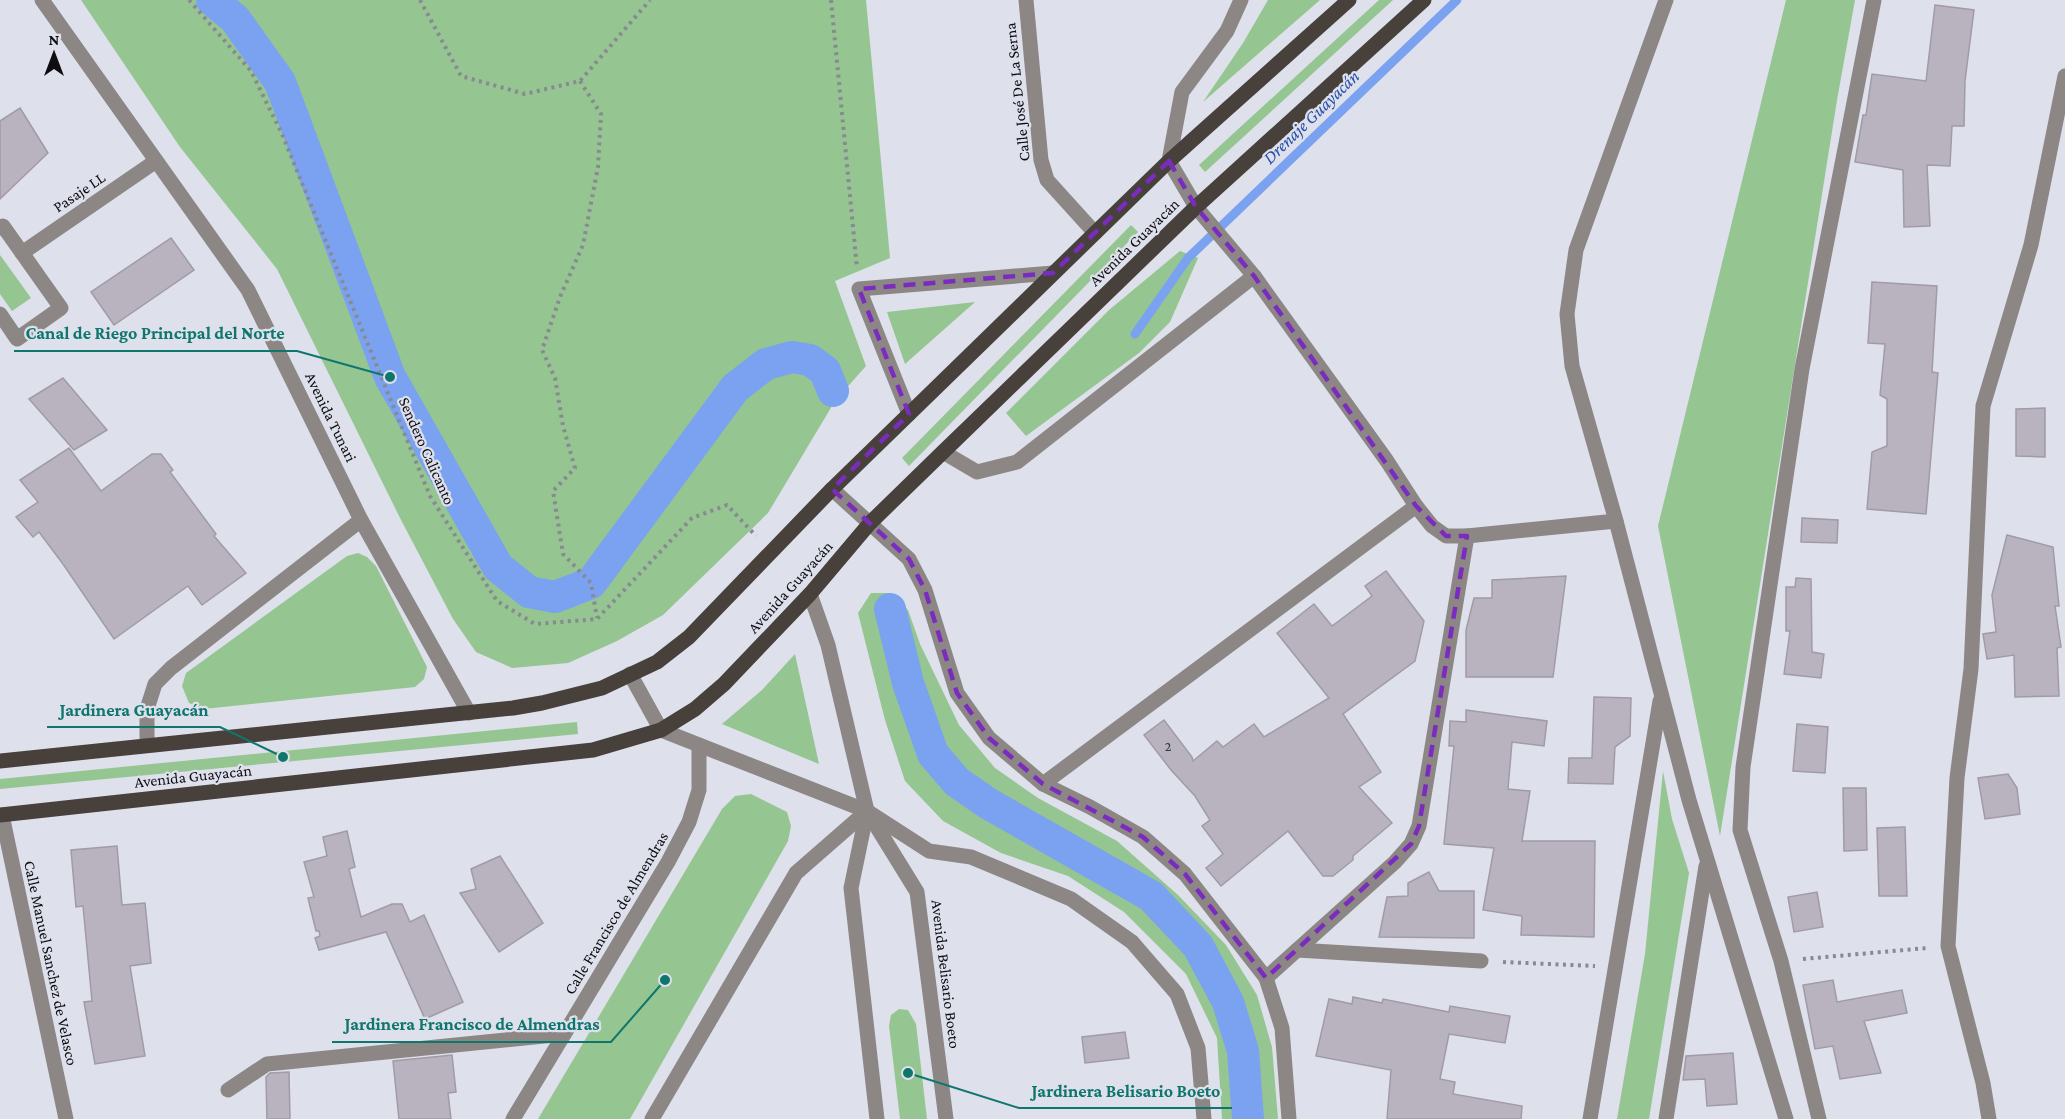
<svg xmlns="http://www.w3.org/2000/svg" width="2065" height="1119" font-family="'Crimson Pro',serif">
	<style>
		.green { fill: #95c591 }
		.lines { fill: none; stroke-linecap: round; stroke-linejoin: round }
		.stream { stroke: #7aa2f0; stroke-width: 9 }
		.canal { stroke: #7aa2f0; stroke-width: 32 }
		.building { fill: #b8b3be; stroke: #a09ba6; stroke-width: 1.5 }
		.path { stroke: #888992; stroke-width: 4; stroke-dasharray: 3 4.5; stroke-linecap: butt }
		.service { stroke: #8c8785; stroke-width: 15 }
		.minor { stroke: #8c8785; stroke-width: 15 }
		.tertiary { stroke: #8c8785; stroke-width: 15 }
		.primary { stroke: #48403b; stroke-width: 15 }
		.marked { fill: none; stroke: #7b2cbf; stroke-width: 4.5; stroke-dasharray: 12 8; stroke-linejoin: round }
		.labels { text-anchor: middle; dominant-baseline: central; stroke-width: 4.5; stroke-linejoin: round; paint-order: stroke }
		.number-label { font-size: 14px; fill: #38373d }
		.street-label { font-size: 16px; fill: #0e0e12; stroke: #dee0ec }
		.water-label { font-size: 18px; font-style: italic; fill: #254faa; stroke: #dee0ec }
		.leader { fill: none; stroke: #0f766e; stroke-width: 2 }
		.callout-dot { fill: #0f766e; stroke: #dee0ec; stroke-width: 2 }
		.callout-label { font-size: 18px; text-anchor: middle; font-weight: bold; fill: #0f766e; stroke: #dee0ec; stroke-width: 4.5; stroke-linejoin: round; paint-order: stroke }
	</style>
	<rect width="100%" height="100%" fill="#dee0ec"/>
	<!-- green -->
	<g class="green">
		<polygon points="81,0 866,0 890,258 835,281 866,366 835,401 768,513 663,615 617,641 568,663 512,668 476,652 453,619 400,518 277,269 180,147"/>
		<polygon points="1268,0 1320,0 1203,102 1243,43"/>
		<polygon points="1379,0 1393,0 1205,172 1199,165"/>
		<polygon points="1786,0 1855,0 1837,100 1720,836 1658,526"/>
		<polygon points="1131,225 1138,232 909,466 902,458"/>
		<polygon points="1180,251 1198,258 1170,322 1139,353 1026,436 1006,413 1109,310"/>
		<polygon points="0,255 31,298 12,311 0,294"/>
		<polygon points="975,302 905,364 887,312"/>
		<polygon points="358,553 367,557 376,566 427,667 424,679 415,687 204,709 189,703 182,686 186,673 347,556"/>
		<polygon points="871,593 891,593 908,610 920,644 959,725 995,768 1038,798 1117,841 1178,895 1226,945 1257,995 1272,1047 1278,1119 1222,1119 1217,1038 1186,974 1124,912 1068,876 1001,853 943,821 905,781 885,720 858,613"/>
		<polygon points="795,654 819,764 722,724 762,690"/>
		<polygon points="577,722 578,734 0,789 0,779"/>
		<polygon points="1663,771 1672,819 1689,873 1649,1119 1617,1119 1645,954"/>
		<polygon points="751,794 787,812 791,826 788,841 630,1119 538,1119 722,809 735,796"/>
		<polygon points="899,1009 908,1010 916,1024 927,1119 900,1119 889,1026 891,1015"/>
	</g>
	<g class="lines">
		<!-- stream -->
		<polyline class="stream" points="1135,334 1188,258 1457,0"/>
		<!-- canal -->
		<g class="canal">
			<polyline points="212,0 235,19 280,82 390,377 498,567 529,592 555,597 591,583 735,388 766,364 792,357 810,360 825,371 833,391"/>
			<polyline points="890,609 908,683 933,754 957,782 989,804 1151,896 1198,946 1228,1002 1243,1051 1248,1119"/>
		</g>
	</g>
	<!-- building -->
	<g class="building">
		<polygon points="1935,5 1974,10 1965,81 1964,126 1952,126 1950,166 1927,165 1930,226 1904,227 1903,170 1855,162 1863,115 1866,115 1872,74 1926,81"/>
		<polygon points="20,108 48,153 0,199 0,121"/>
		<polygon points="171,238 194,270 114,325 91,292"/>
		<polygon points="1872,282 1937,286 1932,372 1938,373 1926,514 1867,509 1872,452 1887,446 1887,399 1880,395 1885,344 1868,343"/>
		<polygon points="63,378 107,430 74,450 29,399"/>
		<polygon points="2045,408 2045,457 2016,456 2016,409"/>
		<polygon points="69,448 101,491 152,454 161,454 173,470 170,472 216,534 214,536 246,573 202,605 188,586 114,639 63,564 39,532 33,537 16,517 38,502 20,480"/>
		<polygon points="1802,518 1838,520 1837,543 1801,542"/>
		<polygon points="2007,535 2053,547 2059,606 2055,606 2061,647 2057,648 2059,696 2015,697 2014,655 1987,659 1983,634 1996,632 1992,595"/>
		<polygon points="1386,571 1424,621 1415,661 1343,714 1381,772 1359,787 1392,823 1353,856 1353,860 1333,876 1323,876 1288,831 1221,886 1206,868 1223,854 1202,826 1210,820 1195,796 1171,770 1144,735 1164,720 1192,757 1193,761 1217,741 1223,747 1254,724 1264,737 1329,698 1277,633 1314,604 1332,626 1372,596 1365,586"/>
		<polygon points="1566,576 1553,677 1466,677 1466,630 1474,598 1492,598 1492,580"/>
		<polygon points="1796,578 1811,579 1812,652 1824,654 1821,678 1784,674 1790,631 1786,631 1786,587 1795,587"/>
		<polygon points="1594,697 1631,698 1630,736 1615,747 1613,784 1568,783 1569,758 1592,758"/>
		<polygon points="1466,710 1547,721 1544,746 1512,742 1508,789 1530,791 1522,841 1595,841 1594,937 1521,935 1522,916 1483,910 1494,848 1444,844 1454,746 1449,746 1450,721 1466,722"/>
		<polygon points="1797,724 1828,727 1825,773 1793,771"/>
		<polygon points="2008,774 2017,788 2020,814 1985,819 1978,778"/>
		<polygon points="1843,788 1866,788 1867,850 1844,851"/>
		<polygon points="1905,827 1907,896 1879,896 1877,828"/>
		<polygon points="347,831 355,867 349,869 361,917 392,904 402,904 410,922 424,915 463,1002 425,1019 386,932 319,950 315,938 320,936 319,931 316,931 308,898 314,897 304,862 327,856 323,837"/>
		<polygon points="117,846 122,905 145,903 151,963 130,966 145,1056 95,1064 84,1002 92,1001 83,906 76,907 71,850"/>
		<polygon points="500,856 543,923 499,952 460,893 476,889 471,869"/>
		<polygon points="1429,872 1439,891 1474,891 1474,938 1379,937 1387,897 1408,896 1408,883"/>
		<polygon points="1817,892 1823,927 1794,932 1788,897"/>
		<polygon points="1833,980 1837,1002 1902,990 1907,1013 1864,1021 1881,1073 1840,1079 1833,1046 1815,1049 1803,985"/>
		<polygon points="1353,997 1382,1003 1383,999 1449,1012 1450,1006 1510,1016 1505,1043 1449,1034 1440,1079 1455,1082 1453,1094 1522,1106 1521,1119 1387,1119 1391,1070 1316,1056 1329,999 1352,1004"/>
		<polygon points="1125,1032 1129,1058 1085,1063 1082,1037"/>
		<polygon points="1733,1053 1737,1104 1707,1106 1705,1079 1683,1080 1686,1056"/>
		<polygon points="452,1055 456,1092 448,1093 451,1119 399,1119 393,1061"/>
		<polygon points="289,1072 290,1119 267,1119 266,1077 270,1073"/>
	</g>
	<g class="lines">
		<!-- path -->
		<g class="path">
			<polyline points="189,0 251,71 282,134 430,496 497,601 535,624 597,619 692,518 727,505 756,536"/>
			<polyline points="420,0 461,76 525,94 580,81 650,0"/>
			<polyline points="831,0 857,268"/>
			<polyline points="580,81 601,114 598,167 583,245 560,297 542,350 555,378 563,426 575,468 553,491 563,554 591,583 597,618"/>
			<polyline points="1803,959 1927,948"/>
			<polyline points="1503,962 1595,966"/>
		</g>
		<!-- service -->
		<g class="service">
			<polyline points="1819,1119 1781,961 1740,830 1743,767 1802,369 1874,0"/>
			<polyline points="1989,1119 1983,1083 1948,946 1957,778 1971,669 1983,406 2031,245 2065,76"/>
		</g>
		<!-- minor -->
		<g class="minor">
			<polyline points="42,0 248,290 361,520 469,713"/>
			<polyline points="1026,0 1041,160 1047,180 1095,233"/>
			<polyline points="1241,0 1227,31 1182,92 1169,161 1196,207 1254,276 1387,461 1416,506 1432,526 1446,536 1467,536 1616,521"/>
			<polyline points="1666,0 1576,250 1567,314 1572,366 1616,521 1689,800 1786,1119"/>
			<polyline points="0,228 3,226 61,308 17,339 0,314"/>
			<polyline points="22,253 156,161"/>
			<polyline points="909,414 859,289 1053,273"/>
			<polyline points="943,452 977,472 1017,462 1254,276"/>
			<polyline points="832,489 909,559 925,590 957,693 989,738 1043,784 1090,807 1143,837 1185,874 1266,978 1282,1028 1289,1119"/>
			<polyline points="147,745 147,709 155,684 171,668 361,520"/>
			<polyline points="1043,784 1416,506"/>
			<polyline points="2,815 66,1119"/>
			<polyline points="1297,950 1481,961"/>
			<polyline points="1266,978 1395,862 1411,844 1419,826 1467,536"/>
			<polyline points="228,1090 267,1064 564,1034"/>
			<polyline points="513,1119 668,862 689,822 699,790 699,745"/>
			<polyline points="652,1119 796,873 867,811 929,851 971,857 1071,899 1132,942 1177,994 1198,1048 1204,1119"/>
			<polyline points="1590,1119 1660,701"/>
			<polyline points="1666,1119 1706,866"/>
		</g>
		<!-- tertiary -->
		<g class="tertiary">
			<polyline points="810,594 828,645 867,811 917,892 946,1119"/>
			<polyline points="630,674 661,730 867,811"/>
			<polyline points="867,811 851,888 877,1119"/>
		</g>
		<!-- primary -->
		<g class="primary">
			<polyline points="0,761 513,708 542,703 602,688 657,662 689,637 832,489 1169,161 1349,0"/>
			<polyline points="0,815 593,750 661,730 695,709 724,684 810,594 870,523 943,452 1196,207 1424,0"/>
		</g>
	</g>
	<!-- marked area -->
	<path class="marked" d="M1169 161 1196 207 1254 276 1416 506 1446 536H1467L1419 826 1411 844 1266 978 1185 874 1143 837 1043 784 989 738 957 693 925 590 909 559 832 489 909 414 859 289 1053 273Z"/>
	<g class="labels">
		<!-- number labels -->
		<g class="number-label">
			<text x="1168" y="746">2</text>
		</g>
		<!-- street labels -->
		<g class="street-label">
			<text transform="translate(1017 92) rotate(-96)">Calle José De La Serna</text>
			<text transform="translate(79 192) rotate(-34)">Pasaje LL</text>
			<text transform="translate(1134 242) rotate(-44)">Avenida Guayacán</text>
			<text transform="translate(331 417) rotate(64)">Avenida Tunari</text>
			<text transform="translate(427 451) rotate(66)">Sendero Calicanto</text>
			<text transform="translate(790 587) rotate(-48)">Avenida Guayacán</text>
			<text transform="translate(193 776) rotate(-6)">Avenida Guayacán</text>
			<text transform="translate(616 913) rotate(-59)">Calle Francisco de Almendras</text>
			<text transform="translate(51 963) rotate(78)">Calle Manuel Sanchez de Velasco</text>
			<text transform="translate(946 974) rotate(83)">Avenida Belisario Boeto</text>
		</g>
		<!-- water labels -->
		<g class="water-label">
			<text transform="translate(1311 117) rotate(-44)">Drenaje Guayacán</text>
		</g>
	</g>
	<!-- callouts -->
	<path class="leader" d="M390 377L297 351H14M283 757L220 727H47M665 980L611 1042H332M908 1073L1019 1108H1232"/>
	<g class="callout-dot">
		<circle cx="390" cy="377" r="6"/>
		<circle cx="283" cy="757" r="6"/>
		<circle cx="665" cy="980" r="6"/>
		<circle cx="908" cy="1073" r="6"/>
	</g>
	<g class="callout-label">
		<text x="155" y="339">Canal de Riego Principal del Norte</text>
		<text x="134" y="716">Jardinera Guayacán</text>
		<text x="472" y="1030">Jardinera Francisco de Almendras</text>
		<text x="1126" y="1097">Jardinera Belisario Boeto</text>
	</g>
	<!-- north arrow -->
	<g transform="translate(54 54)" stroke="#dee0ec" stroke-width="4.5" paint-order="stroke">
	<path d="M0-4.5L10 22L0 15L-10 22Z" fill="#0e0e12"/>
	<text y="-9" font-size="16" font-weight="bold" text-anchor="middle" fill="#0e0e12">N</text>
	</g>
</svg>
